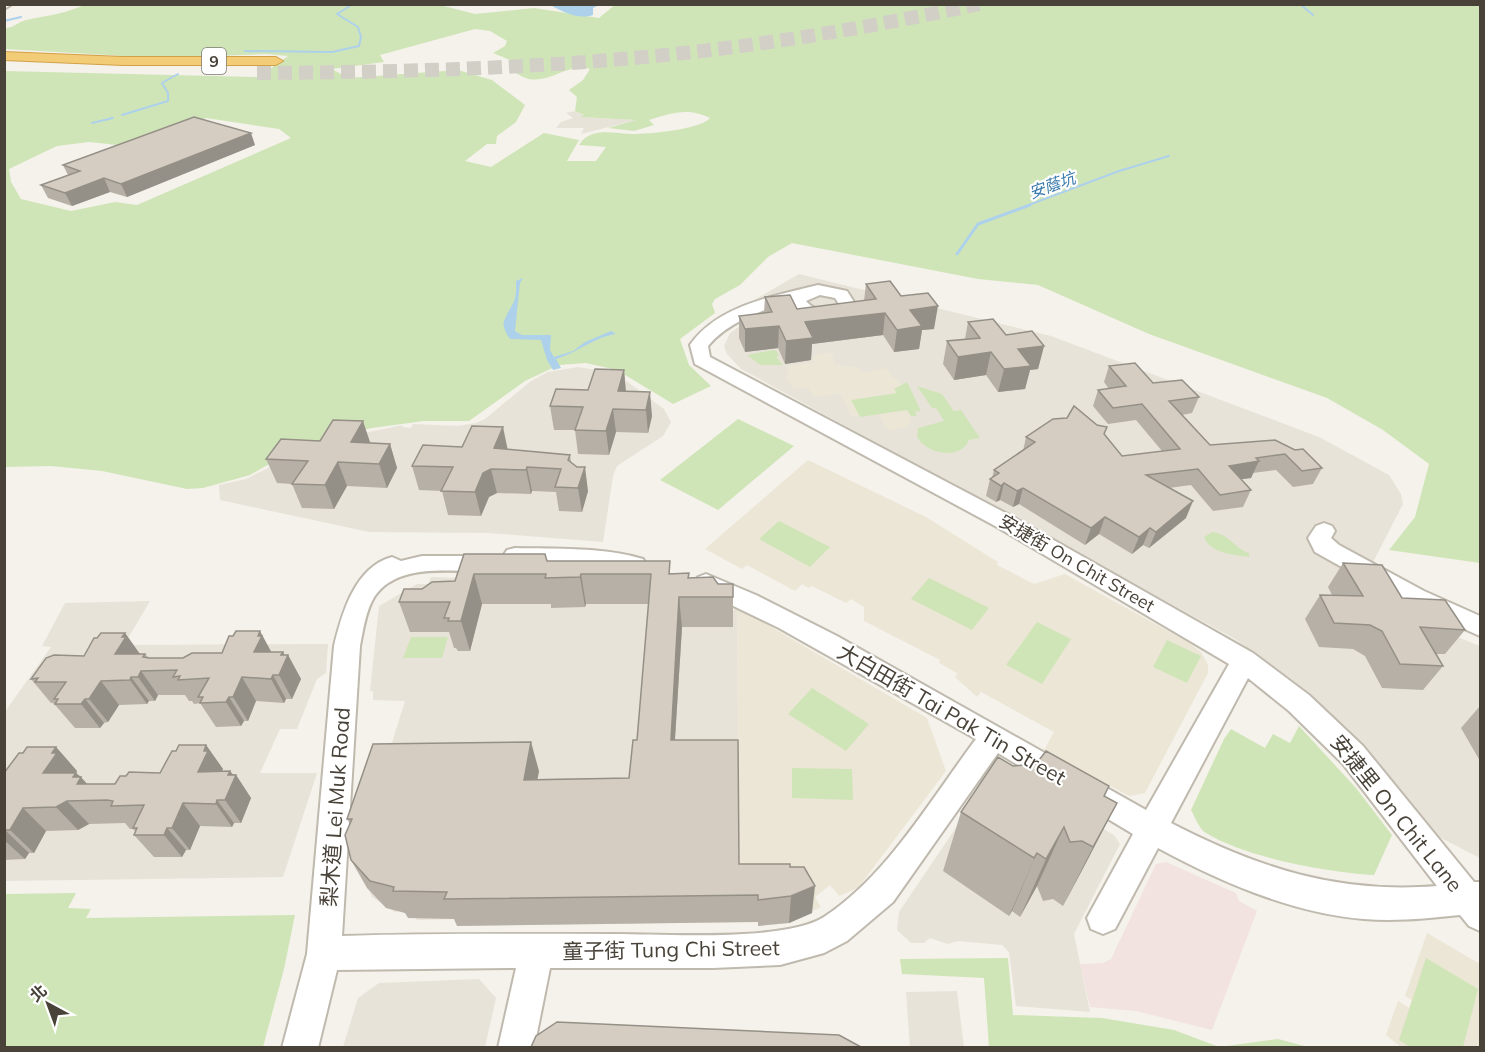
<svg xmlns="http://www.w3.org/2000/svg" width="1485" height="1052" font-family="Mulish,'Noto Sans TC',sans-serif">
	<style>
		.residential { fill: #e8e3d9 }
		.education { fill: #ece6d6 }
		.medical { fill: #f3e3e0 }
		.green { fill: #d0e5b7; fill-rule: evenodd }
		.water { fill: #add1eb }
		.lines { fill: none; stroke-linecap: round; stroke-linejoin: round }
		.stream-far1 { stroke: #add1eb; stroke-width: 2 }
		.stream { stroke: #add1eb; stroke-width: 3 }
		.highway-tunnel { stroke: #d2cfc7; stroke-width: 14; stroke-dasharray: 14 7; stroke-linecap: butt }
		.minor-casing { stroke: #bfb9ae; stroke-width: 4 }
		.highway-casing { stroke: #d2a147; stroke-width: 2 }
		.minor { fill: #fff; fill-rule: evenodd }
		.highway { fill: #f3cc78; fill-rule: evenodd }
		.wall { fill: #b7b0a6 }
		.shaded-wall { fill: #959087 }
		.building { fill: #d5cdc1; stroke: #959087; stroke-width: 1.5 }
		.labels { text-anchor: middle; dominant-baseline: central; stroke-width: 4.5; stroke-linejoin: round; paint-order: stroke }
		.shield { fill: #fff; stroke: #7f7b74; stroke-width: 1.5 }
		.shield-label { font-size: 16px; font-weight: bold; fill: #484239 }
		.far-water-label { font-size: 16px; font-style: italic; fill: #3a7aac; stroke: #fff }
		.street-label { font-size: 18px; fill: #484239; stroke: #fff }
		.near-street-label { font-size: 21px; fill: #484239; stroke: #fff }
	</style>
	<rect width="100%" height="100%" fill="#f4f2eb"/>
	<!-- residential -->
	<g class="residential">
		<polygon points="575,111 585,116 582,117 637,120 581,134 584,128 556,128 561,122 573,118 566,113"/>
		<polygon points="799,274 1051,336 1319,437 1389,475 1401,494 1403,504 1370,568 1455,636 1480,646 1480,858 1439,837 1381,766 1320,704 1294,681 1235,639 741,369 727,354 724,346 730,333 759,313 744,306"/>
		<polygon points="578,367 603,371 625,380 664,409 671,422 663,436 617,466 613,476 603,542 488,533 369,532 220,500 219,485 246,479 288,458 349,436 403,425 402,427 411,428 413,424 458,426 476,423 485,419 531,381 548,372"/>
		<polygon points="431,577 557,581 731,612 737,608 740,922 457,926 458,919 417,920 410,909 395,912 372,897 365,880 381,778 405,701 373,700 373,691 370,691 379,606 417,584 428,584"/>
		<polygon points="150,601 124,645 328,644 326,673 317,679 297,729 280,729 260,773 317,773 283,877 5,881 4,713 51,647 42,646 65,603"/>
		<polygon points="1024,783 1114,835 1120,844 1074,934 1090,1012 1016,1006 1009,952 1002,945 958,941 948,944 930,938 924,943 911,943 897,930 899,912 982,789"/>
		<polygon points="479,979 496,998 485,1047 343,1047 358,998 379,983"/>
		<polygon points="957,991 964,1047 910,1047 906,992"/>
	</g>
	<!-- education -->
	<g class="education">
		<polygon points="834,352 832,356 835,364 858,368 861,373 887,368 893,378 897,378 902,385 895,389 910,409 909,427 891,430 886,427 879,414 852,417 840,394 813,397 808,387 794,389 791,386 786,376 789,374 786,366 815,362 812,356"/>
		<polygon points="808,460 926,517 998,562 997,565 1034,584 1065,574 1188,642 1201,652 1208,665 1208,673 1145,793 1129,796 1044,750 1054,732 981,692 977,697 955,677 957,673 939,663 940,660 864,621 864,607 851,599 846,603 812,586 809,588 802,584 795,591 747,565 742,569 705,549"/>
		<polygon points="737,607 927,718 946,771 858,888 839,896 830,885 815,897 821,907 789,923 758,926 757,912 739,912"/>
		<polygon points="1427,933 1480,964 1480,1047 1401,1047 1386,1035 1398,1001 1409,1008 1412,1000 1405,996"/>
	</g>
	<!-- medical -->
	<polygon class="medical" points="1166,862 1236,893 1239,901 1257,911 1212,1030 1136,1011 1090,1007 1080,964 1103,963 1111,959 1156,864"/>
	<!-- green -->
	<g class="green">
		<path d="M87 4H436L475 14 534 8 599 18 616 4 1480 5V563L1389 550 1415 517 1429 464 1383 430 1327 398 1149 334 1038 285 978 279 792 243 768 257 740 285 715 299 712 304 715 313 680 339 689 365 711 386 673 404 617 370 586 363 559 365 525 381 469 421H424L372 428 328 438 285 455 250 475 203 488 187 489 102 471 51 466 5 467 4 71 259 77 288 56 266 54 160 58 5 49V28C14 28 18 22 26 20 50 15 64 14 87 4ZM475 29 490 31 507 41 505 46 493 53 520 64 515 72C543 94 565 60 590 69L583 80 569 90 577 97 575 111 584 115 580 117 636 120 608 128 634 131 654 125 649 120C671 113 688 107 710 118 699 130 649 134 632 134 614 134 591 126 579 145L606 147 596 161H567L579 140 544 133 491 167 465 161 487 144H496L497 136 516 122 525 105 492 80 458 70 348 78 332 69 384 62 380 55ZM206 118 279 129 291 138 137 205 115 202 71 211 21 199 11 182 9 169 57 146 89 142 117 145Z"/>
		<polygon points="773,350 777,351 779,356 776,357 783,365 760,365 747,355"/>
		<polygon points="907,382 921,411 915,412 917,416 911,416 907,410 860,417 851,400 897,393 894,389"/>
		<path d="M917 386 942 394 954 411 961 410 980 438 969 440C960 461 926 454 917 437L918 428 944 421 936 408H932Z"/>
		<polygon points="738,419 794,446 718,510 660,480"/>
		<polygon points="779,521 830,547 810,567 759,539"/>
		<path d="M1212 532C1228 533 1234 548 1249 553V557C1234 555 1209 553 1204 537Z"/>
		<polygon points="929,578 989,608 972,630 911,599"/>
		<polygon points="1037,622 1071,639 1042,684 1006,665"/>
		<polygon points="411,637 448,637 442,658 403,658"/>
		<polygon points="1167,640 1201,656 1187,683 1153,667"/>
		<polygon points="812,688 869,724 846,751 788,714"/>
		<path d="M1299 726 1356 788 1392 835 1374 875C1327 872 1247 858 1206 833 1199 829 1195 817 1191 810L1224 739 1231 729 1265 748 1273 734 1290 743Z"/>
		<polygon points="792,768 852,769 853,800 792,798"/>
		<polygon points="76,893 68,908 91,909 86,918 295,915 284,969 263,1047 5,1047 5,894"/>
		<polygon points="1008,958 1013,1015 1102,1018 1174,1030 1219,1047 1278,1039 1308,1047 989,1047 984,978 902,974 900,959"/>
		<polygon points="1426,958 1478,989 1463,1047 1410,1047 1399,1040"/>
	</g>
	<!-- water -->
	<g class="water">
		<path d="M550 5H599L593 8V15C578 20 563 12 550 5Z"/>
		<path d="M523 278 520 283 515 331 522 335H551L550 350 554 357 573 351 585 342 611 331 616 334C594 337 577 353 556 359L561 368 553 370 547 360 541 340 510 339C507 335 502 326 504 321 512 302 517 305 516 281Z"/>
	</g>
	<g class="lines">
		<!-- stream-far1 -->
		<g class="stream-far1">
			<polyline points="1300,4 1313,15"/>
			<polyline points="4,21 21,17"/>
			<polyline points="245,51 332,52 359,46 361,37 358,27 337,14 353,4"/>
			<polyline points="122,115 168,101 168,93 162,83 178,74"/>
			<polyline points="92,123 113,118"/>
			<polyline points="1026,206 1119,171 1169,156"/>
		</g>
		<!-- stream -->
		<polyline class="stream" points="957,254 978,224 1030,205"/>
		<!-- highway-tunnel -->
		<path class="highway-tunnel" d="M257 73C409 72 560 68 710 50 801 39 890 23 979 4"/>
		<!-- minor casing -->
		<g class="minor-casing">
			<g id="minor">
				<polygon points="4,4 12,4 4,9"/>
				<path d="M818 285 847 291 856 305C840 327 803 324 790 301 761 311 728 322 708 346L710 357 1013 517 1253 653 1309 695 1363 746 1474 882H1480V931L1469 926 1460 915C1428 918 1396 922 1364 919 1292 913 1221 882 1158 848L1115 929 1103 934 1091 929 1087 918 1133 834 998 753 893 902 847 941 824 953 780 965 713 968H550L534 1048H498L516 968 337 970 318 1048H282L307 954 334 646C342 613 355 567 392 557L401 561 422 556H492L500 558 504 564 500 570 492 572C454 572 393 561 372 601 365 615 363 631 360 646L342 936C432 933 523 934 614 934 663 934 785 942 824 917 887 876 931 799 976 739L779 628 698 589 694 583 698 577 706 574 756 595 837 636 1146 810 1229 664 997 527 695 364 690 345C718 305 775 296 818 285ZM820 295 835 298 839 304C828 312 815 312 806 301ZM1248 678 1289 711 1343 764 1437 886C1338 894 1258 868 1171 823Z"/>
				<polygon points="1324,523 1332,526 1335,531 1331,538 1339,545 1424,591 1480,616 1480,636 1406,603 1315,552 1308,538 1316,526"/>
				<path d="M515 548C557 549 603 547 643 559L647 565 643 571 635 573 589 567 515 564 507 562 503 556 507 550Z"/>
			</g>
		</g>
		<!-- highway casing -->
		<g class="highway-casing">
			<polygon id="highway" points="4,52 123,57 276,57 283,61 276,65 123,65 4,60"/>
		</g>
		<!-- minor -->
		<use href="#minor" class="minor"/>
		<!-- highway -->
		<use href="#highway" class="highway"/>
	</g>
	<!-- wall -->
	<g class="wall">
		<polygon points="255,145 127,197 110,192 72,206 48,198 41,185 68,175 63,165"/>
		<polygon points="866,284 901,296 934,329 922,330 919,349 894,352 883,335 812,344 811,360 785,364 778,348 745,352 739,338 739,316 764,313 765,297 797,309 864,301"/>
		<polygon points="968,322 1044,346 1038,369 1030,370 1025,389 998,392 986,375 954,380 943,364 947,341 965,339"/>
		<polygon points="1109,366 1153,383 1199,397 1192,413 1182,415 1210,445 1275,440 1322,468 1313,484 1293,487 1276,470 1253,473 1251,478 1241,479 1251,490 1243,507 1213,511 1191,485 1169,488 1186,518 1149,548 1143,545 1132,554 1099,534 1085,545 1019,504 1013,507 1000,500 996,502 986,496 990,479 992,478 994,470 1023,451 1026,437 1105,434 1122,456 1162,451 1136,420 1108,424 1093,406 1098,390 1109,389 1104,382"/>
		<polygon points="624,370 626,391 652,416 648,433 616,432 609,455 578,454 575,430 554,430 550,406 588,390"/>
		<polygon points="371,443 390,444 397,468 387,488 347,486 334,509 302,508 292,484 277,483 266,459"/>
		<polygon points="508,450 570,455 571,462 588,491 582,512 559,511 556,492 532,491 531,494 497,493 489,497 481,516 448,515 442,491 419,490 412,466"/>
		<polygon points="464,554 671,573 718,584 733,584 733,627 682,627 675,740 739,864 790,867 812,913 789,923 758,926 758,922 457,926 454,919 408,918 405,913 386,908 367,888 351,860 350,824 347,819 539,771 537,779 629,778 637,740 649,604 586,604 585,607 551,608 551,604 482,604 470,651 458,651 456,648 454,648 449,632 410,632 399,602 422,589 455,581"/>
		<polygon points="1343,563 1402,598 1465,630 1445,654 1435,654 1443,666 1423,690 1382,688 1365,656 1353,649 1319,647 1305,619 1320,595 1332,595 1328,587"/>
		<polygon points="125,633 140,654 145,654 149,658 183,658 283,652 284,655 288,655 301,679 292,699 286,699 284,703 256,701 248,721 244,721 241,726 216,727 200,703 194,704 192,701 189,701 185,695 158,695 155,701 149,701 147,704 119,705 108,722 104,723 100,728 75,728 56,706 53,703 51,703 31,679 84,656 97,638"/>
		<polygon points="1480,706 1480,761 1461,728"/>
		<polygon points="206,745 223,769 222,771 236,775 251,798 241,823 234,823 232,827 200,826 190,850 186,850 182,857 154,857 134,835 136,832 133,829 130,829 125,823 89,824 78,830 46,831 34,853 29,853 25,859 4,860 4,773 23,753 56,747 77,771 75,773 87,784 115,784 126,776 160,773 176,751"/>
		<polygon points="1013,766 1109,786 1105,796 1117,803 1063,906 1053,899 1043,901 1037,886 1020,917 1012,911 1009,916 943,871 961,812"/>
	</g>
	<!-- shaded-wall -->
	<g class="shaded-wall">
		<polygon points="251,133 255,145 127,197 121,184"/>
		<polygon points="104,178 110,192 72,206 65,193"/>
		<polygon points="938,306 934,329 922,330 919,349 894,352 897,330 910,310"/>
		<polygon points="885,313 883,335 812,344 811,360 785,364 786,341 805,322"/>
		<polygon points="779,326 778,348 745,352 745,329"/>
		<polygon points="1044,346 1038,369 1030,370 1025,389 998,392 1004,369 1018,349"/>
		<polygon points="991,352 986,375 954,380 958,357"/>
		<polygon points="624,370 626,394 618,391"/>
		<polygon points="650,392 652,416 648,433 646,410"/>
		<polygon points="613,409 616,432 609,455 606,431"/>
		<polygon points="363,421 371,445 351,442"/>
		<polygon points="503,427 508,451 494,448"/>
		<polygon points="390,444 397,468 387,488 379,464"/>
		<polygon points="1259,461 1251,478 1221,482 1229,466"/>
		<polygon points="338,462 347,486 334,509 325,485"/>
		<polygon points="527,467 532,491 531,494 526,470"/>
		<polygon points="585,467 588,491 582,512 578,488"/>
		<polygon points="491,469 497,493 489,497 481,516 475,492 483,473"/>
		<polygon points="1004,483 1000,500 996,502 1001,486"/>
		<polygon points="1023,488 1019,504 1013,507 1017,491"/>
		<polygon points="1193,501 1186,518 1149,548 1156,532"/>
		<polygon points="1105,517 1099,534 1085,545 1091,528"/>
		<polygon points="1150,528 1143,545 1132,554 1139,537"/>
		<polygon points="474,574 482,604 470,651 461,621"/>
		<polygon points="581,574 586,604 585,607 580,577"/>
		<polygon points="679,597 682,627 673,769 671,740"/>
		<polygon points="260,631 273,655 254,652 258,636"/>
		<polygon points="125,633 142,657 143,662 132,678 115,654 122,637"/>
		<polygon points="283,652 286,659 288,655 301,679 292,699 279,675 281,655"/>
		<polygon points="141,671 158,695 155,701 138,677"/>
		<polygon points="273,675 286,699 284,703 271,679"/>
		<polygon points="131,677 149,701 147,704 130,680"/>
		<polygon points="242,677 256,701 248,721 233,697"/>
		<polygon points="101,681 119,705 108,722 89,699"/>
		<polygon points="229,697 244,721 241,726 226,702"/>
		<polygon points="85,699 104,723 100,728 81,704"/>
		<polygon points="531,742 539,771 532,808 524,780"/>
		<polygon points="206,745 223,769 222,771 224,774 198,772 204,751"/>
		<polygon points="56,747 77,771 75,773 76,773 81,777 101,800 77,784 43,773 52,753"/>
		<polygon points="230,771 235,777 236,775 251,798 241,823 225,800 228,775"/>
		<polygon points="217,800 234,823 232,827 216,804"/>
		<polygon points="67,801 89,824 78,830 56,807"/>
		<polygon points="183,803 200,826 190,850 172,828"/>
		<polygon points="1117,803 1086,863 1063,906 1093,847"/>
		<polygon points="23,808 46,831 34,853 10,830"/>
		<polygon points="1064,827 1037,886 1020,917 1046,859"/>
		<polygon points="167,828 186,850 182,857 164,835"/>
		<polygon points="5,830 29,853 25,859 4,840"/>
		<polygon points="1037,853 1012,911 1009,916"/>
		<polygon points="815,886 812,913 789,923 791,896"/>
	</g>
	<!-- building -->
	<g class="building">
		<polygon points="194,117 251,133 121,184 104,178 65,193 41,185 80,171 63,165"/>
		<polygon points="890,281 901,296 928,293 938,306 910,310 922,326 897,330 885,313 805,322 813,338 786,341 779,326 745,329 739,316 772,312 765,297 790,295 797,309 876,299 866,284"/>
		<polygon points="993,319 1006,335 1032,331 1044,346 1018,349 1031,366 1004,369 991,352 958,357 947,341 980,338 968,322"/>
		<polygon points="1135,363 1153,383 1182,380 1199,397 1169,401 1210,445 1275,440 1295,450 1303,449 1322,468 1302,471 1285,454 1256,458 1259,461 1229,466 1251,490 1220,495 1198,469 1146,475 1193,501 1156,532 1150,528 1139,537 1105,517 1091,528 1023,488 1017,491 1004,483 1001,486 990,479 999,473 994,470 1035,442 1026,437 1053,419 1067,418 1074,406 1097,425 1107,427 1104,434 1122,456 1180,449 1142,404 1113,408 1098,390 1126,386 1109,366"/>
		<polygon points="595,369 624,370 618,391 650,392 646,410 613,409 606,431 575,430 583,407 550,406 556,389 588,390"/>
		<polygon points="333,420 363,421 351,442 390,444 379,464 338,462 325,485 292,484 308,461 266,459 281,439 320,441"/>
		<polygon points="472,426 503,427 494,448 570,455 568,460 577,467 585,467 578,488 555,487 561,469 527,467 526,470 491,469 483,473 475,492 441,491 453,467 412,466 423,445 462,447"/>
		<polygon points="464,554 545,554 547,561 670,561 669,574 689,573 688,578 713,577 718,584 733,584 733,597 679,597 671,740 738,740 739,864 790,864 790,867 804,867 815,886 791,896 758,900 758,895 444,899 447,892 393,891 394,887 370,881 351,860 345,835 352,819 347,819 373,744 531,742 524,780 629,778 633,740 637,740 651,574 581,574 580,577 545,578 546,574 474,574 461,621 448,621 449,618 444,618 450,602 399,602 404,589 422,589 432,582 455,581"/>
		<polygon points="1343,563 1382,565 1402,598 1445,600 1465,630 1420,627 1443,666 1400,664 1382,631 1370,625 1334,623 1320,595 1363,596"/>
		<polygon points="236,631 260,631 258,636 262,636 254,652 283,652 281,655 288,655 279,675 273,675 271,679 242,677 233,697 229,697 226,702 200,703 203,697 198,697 209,678 178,680 180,676 173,677 177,670 141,671 138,677 131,677 130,680 101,681 89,699 85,699 81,704 55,704 58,699 54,699 66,682 35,682 38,678 31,679 46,658 54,655 84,656 94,638 97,638 101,633 125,633 122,637 126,637 115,654 145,654 143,657 149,658 183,658 192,653 222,653 229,636 233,636"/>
		<polygon points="179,745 206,745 204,751 208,751 198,772 230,771 228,775 236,775 225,800 217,800 216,804 183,803 172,828 167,828 164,835 134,835 137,828 133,828 144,805 111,806 113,801 107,800 67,801 56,807 23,808 10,830 5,830 4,831 4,773 19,753 23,753 27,747 56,747 52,753 57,753 43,773 76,773 73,777 81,777 77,784 115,784 120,776 126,776 129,772 160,773 172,751 176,751"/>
		<polygon points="1046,751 1109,786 1104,796 1117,803 1093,847 1082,841 1070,842 1064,827 1046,859 1037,853 1034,858 961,812 998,757 1013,766 1036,764"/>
		<polygon points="557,1022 839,1035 861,1047 531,1047 536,1036"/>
	</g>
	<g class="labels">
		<!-- shield labels -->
		<rect class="shield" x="202" y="48" width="24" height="26" rx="4.5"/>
		<g class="shield-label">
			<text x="214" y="61">9</text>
		</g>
		<!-- far-water labels -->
		<g class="far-water-label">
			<text transform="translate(1052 185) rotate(-20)">安蔭坑</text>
		</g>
		<!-- street labels -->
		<g class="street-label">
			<text transform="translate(1077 563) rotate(30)">安捷街 On Chit Street</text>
		</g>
		<!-- near-street labels -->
		<g class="near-street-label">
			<text transform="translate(952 714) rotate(30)">大白田街 Tai Pak Tin Street</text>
			<text transform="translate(335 807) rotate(-86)">梨木道 Lei Muk Road</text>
			<text transform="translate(1397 813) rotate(51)">安捷里 On Chit Lane</text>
			<text transform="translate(671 949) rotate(-1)">童子街 Tung Chi Street</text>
		</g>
	</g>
	<!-- border -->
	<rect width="1485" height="1052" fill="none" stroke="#484239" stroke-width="12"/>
	<!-- north arrow -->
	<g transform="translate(48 1004) rotate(319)" stroke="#ffffff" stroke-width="4.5" paint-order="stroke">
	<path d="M0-4.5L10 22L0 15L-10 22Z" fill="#484239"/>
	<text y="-9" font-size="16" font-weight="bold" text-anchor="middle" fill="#484239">北</text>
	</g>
</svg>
